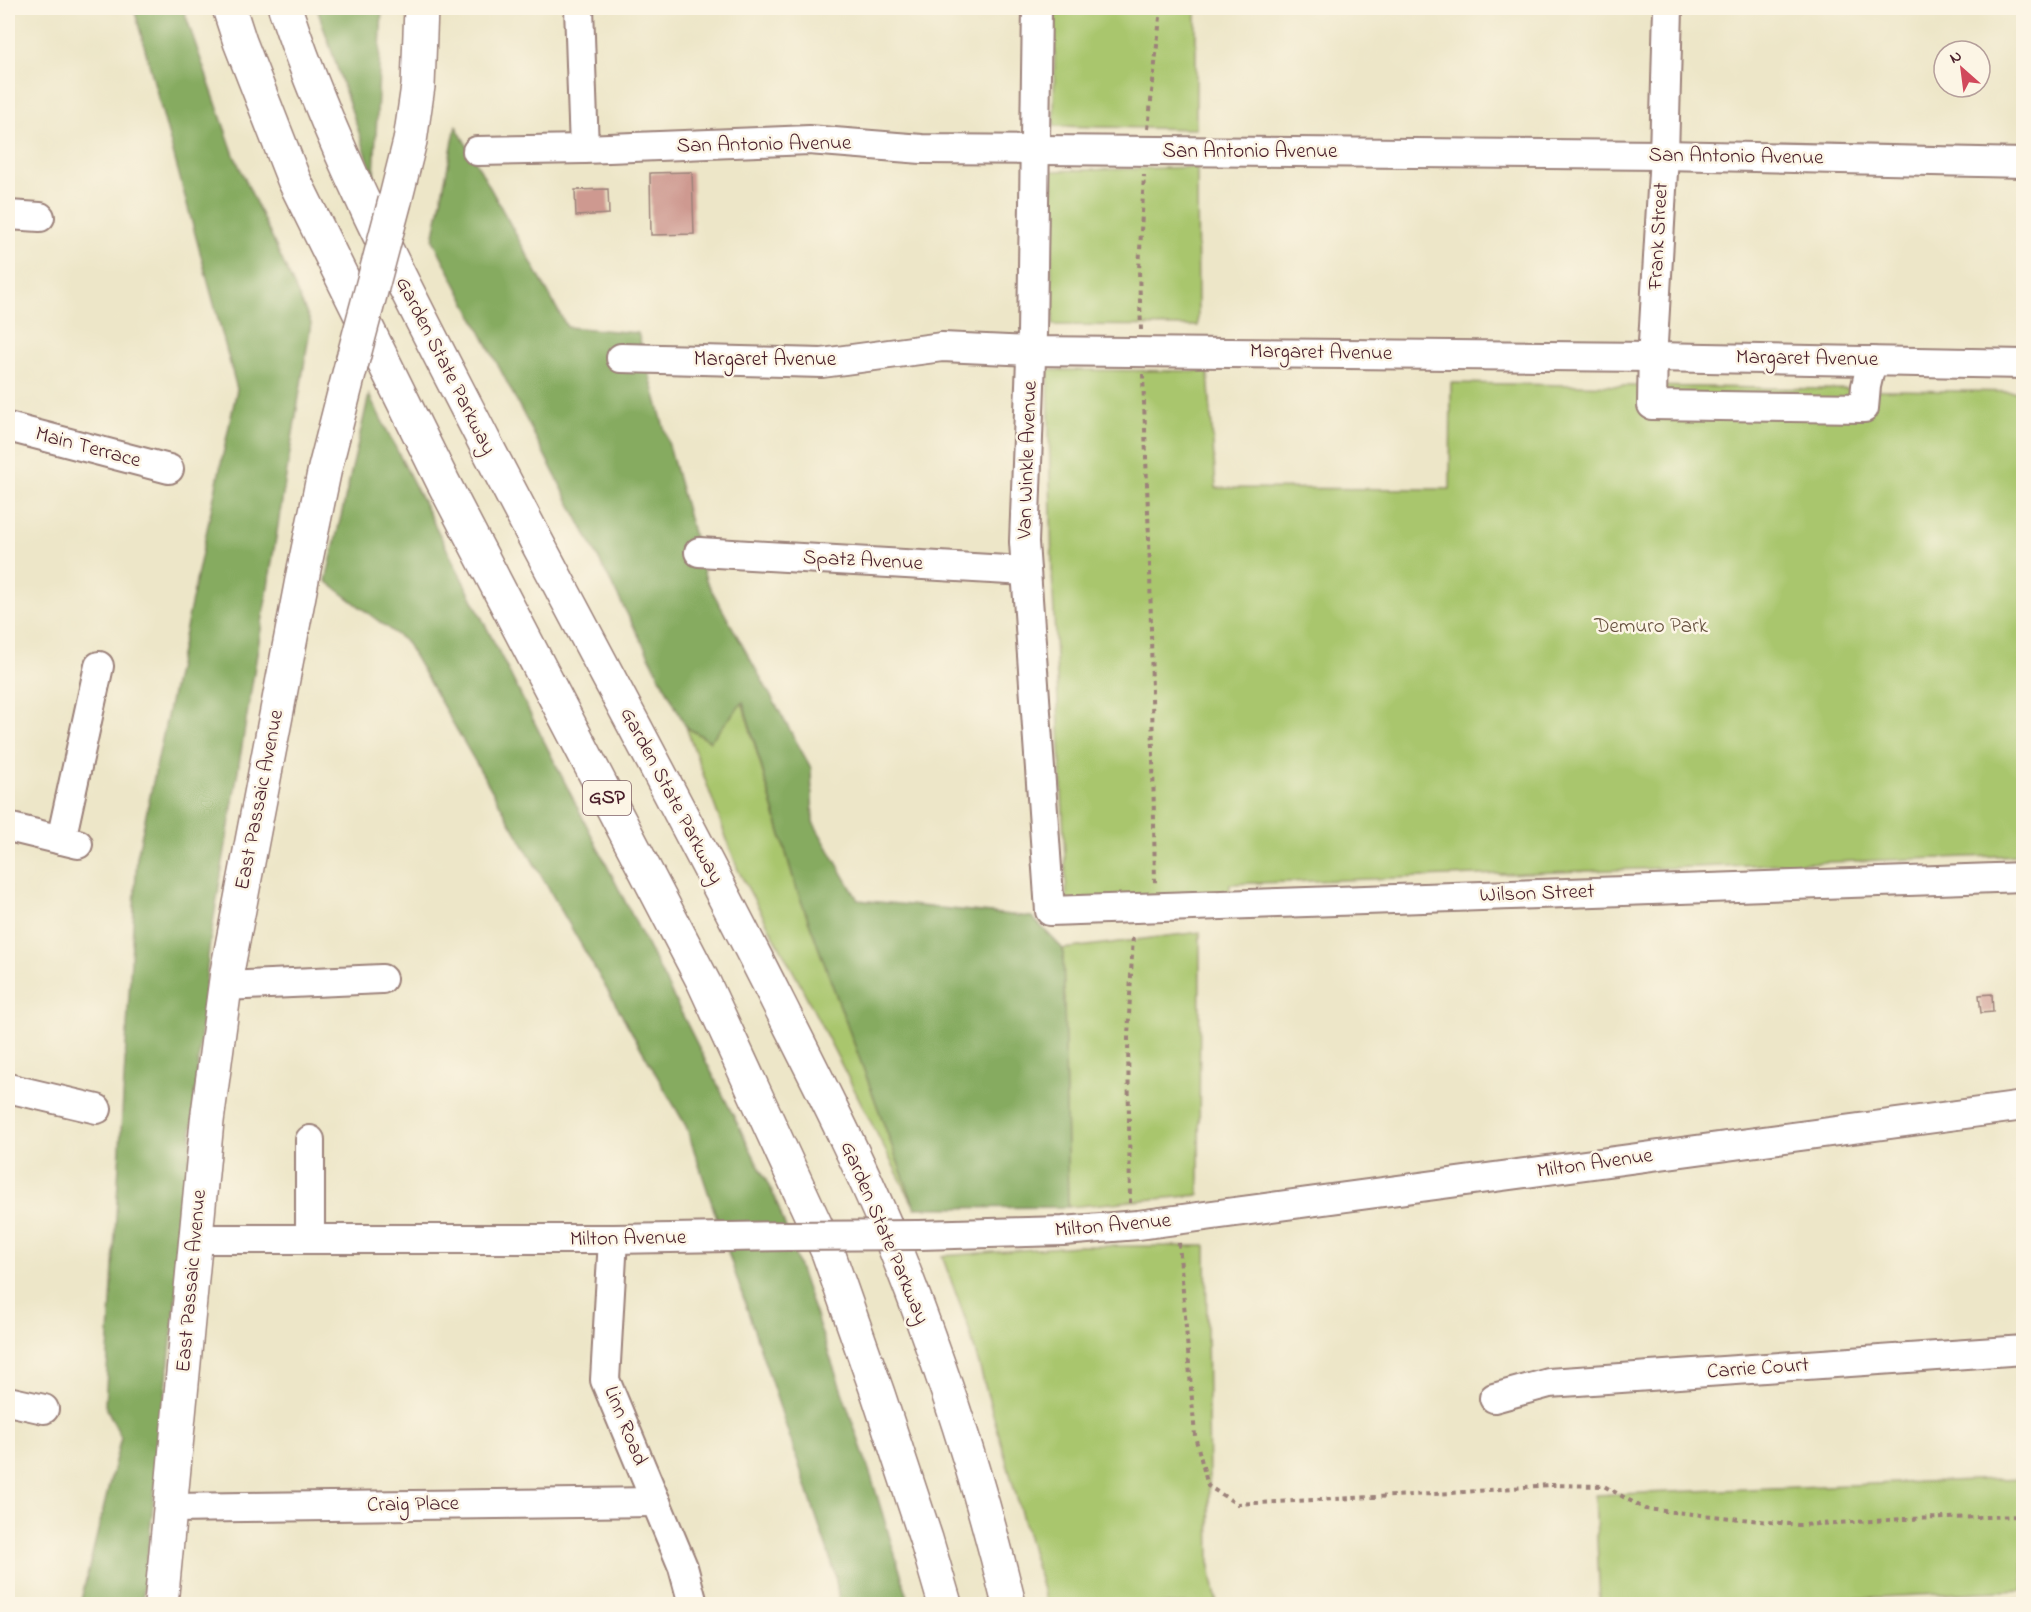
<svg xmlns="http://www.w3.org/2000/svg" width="2031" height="1612" font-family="'Indie Flower',sans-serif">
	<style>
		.green { fill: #a9c66d; stroke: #7a724c; stroke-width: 1.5 }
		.forest { fill: #86ab60; stroke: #686546; stroke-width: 1.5 }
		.building { fill: #ce9990 }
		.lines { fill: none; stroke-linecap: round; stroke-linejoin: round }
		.minor-casing { stroke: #9c827a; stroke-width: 32 }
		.major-casing { stroke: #9c827a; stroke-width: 36 }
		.highway-casing { stroke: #9c827a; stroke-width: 36 }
		.path { stroke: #9c827a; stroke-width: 4; stroke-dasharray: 4.5 4.5; stroke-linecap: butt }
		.minor { stroke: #fff; stroke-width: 28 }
		.major { stroke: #fff; stroke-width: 33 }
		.highway { stroke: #fff; stroke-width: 33 }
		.minor-bridge-casing { stroke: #9c827a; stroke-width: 32; stroke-linecap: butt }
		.major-bridge-casing { stroke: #9c827a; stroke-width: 36; stroke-linecap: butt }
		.minor-bridge { stroke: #fff; stroke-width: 28 }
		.major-bridge { stroke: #fff; stroke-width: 33 }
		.labels { text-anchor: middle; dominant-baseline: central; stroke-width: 5; stroke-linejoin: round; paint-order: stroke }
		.shield { fill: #fcf5e5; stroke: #7f5f63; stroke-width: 1.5 }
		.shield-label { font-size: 20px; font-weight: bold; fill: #4a1f2b }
		.street-label { font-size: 21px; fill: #4a1f2b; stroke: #fcf5e5 }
		.park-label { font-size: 21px; fill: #66513f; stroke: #fcf5e5 }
	</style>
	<rect width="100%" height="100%" fill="#fcf5e5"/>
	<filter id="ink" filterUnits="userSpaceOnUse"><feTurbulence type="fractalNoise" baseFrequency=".0167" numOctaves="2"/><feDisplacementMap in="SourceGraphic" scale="12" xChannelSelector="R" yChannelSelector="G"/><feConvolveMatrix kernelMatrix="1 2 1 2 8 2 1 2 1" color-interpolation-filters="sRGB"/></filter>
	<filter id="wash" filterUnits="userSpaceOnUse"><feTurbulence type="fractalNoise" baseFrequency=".008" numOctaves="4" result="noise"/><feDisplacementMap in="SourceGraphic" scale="24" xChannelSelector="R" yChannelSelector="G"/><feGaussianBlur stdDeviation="1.35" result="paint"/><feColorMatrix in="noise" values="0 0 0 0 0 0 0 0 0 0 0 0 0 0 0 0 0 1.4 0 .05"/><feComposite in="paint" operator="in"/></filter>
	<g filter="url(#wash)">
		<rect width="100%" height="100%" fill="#ede6c8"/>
		<!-- green -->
		<g class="green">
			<polygon points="1055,8 1196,8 1196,129 1054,126"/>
			<polygon points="1197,167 1198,326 1053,325 1049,171"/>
			<polygon points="1048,370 1208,371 1216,488 1450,489 1451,383 2023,392 2023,855 1230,884 1229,896 1067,903 1052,571"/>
			<polygon points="742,701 795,884 915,1208 798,980 738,870 686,727 710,741"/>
			<polygon points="1200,932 1199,1195 1068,1207 1063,949"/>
			<polygon points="1077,1246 1206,1246 1210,1567 1217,1604 1047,1604 968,1326 942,1256"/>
			<polygon points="2023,1478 2023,1590 1737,1604 1600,1604 1595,1495"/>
		</g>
		<!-- forest -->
		<g class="forest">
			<polygon points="134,8 183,8 234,155 311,323 209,948 177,1288 142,1604 80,1604 121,1437 105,1405 137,857 237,389"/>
			<polygon points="317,8 382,8 374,177"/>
			<polygon points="456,126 567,327 638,333 706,580 811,768 813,822 858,900 1032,917 1063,949 1068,1207 915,1208 795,884 743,702 710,741 686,727 433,240"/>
			<polygon points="369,395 776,1200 871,1476 910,1604 839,1604 835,1573 686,1126 406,642 326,581"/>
		</g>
		<g id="blocks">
			<!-- building -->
			<g class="building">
				<polygon points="692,172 694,234 651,235 650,173"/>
				<polygon points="608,189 609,214 576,216 575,190"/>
				<polygon points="1992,994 1993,1012 1981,1013 1979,995"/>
			</g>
		</g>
	</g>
	<g filter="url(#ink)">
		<use href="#blocks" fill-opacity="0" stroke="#9c827a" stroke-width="1.5"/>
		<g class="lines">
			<!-- minor casing -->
			<g class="minor-casing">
				<g id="minor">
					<polyline points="579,8 584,149"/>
					<polyline points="1037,8 1032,333 1024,542 1050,911 2024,877"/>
					<polyline points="1668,8 1664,155 1653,343 1652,405 1864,408 1866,386 1872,361"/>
					<polyline points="477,151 584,149 809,140 922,149 1664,155 2024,163"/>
					<polyline points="8,215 40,217"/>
					<polyline points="621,358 822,363 942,347 1031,351 1653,357 2024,364"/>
					<polyline points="8,427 169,469"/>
					<polyline points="699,552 1026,571"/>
					<polyline points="8,827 78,844"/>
					<polyline points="61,840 99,666"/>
					<polyline points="225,986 382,979"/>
					<polyline points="8,1088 97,1109"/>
					<polyline points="310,1140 310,1239"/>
					<polyline points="919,1235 1063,1231 1138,1225 2024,1106"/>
					<polyline points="196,1239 613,1239 788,1236"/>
					<polyline points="613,1239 605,1380 683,1567 693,1604"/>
					<polyline points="1494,1398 1549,1383 2024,1350"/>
					<polyline points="8,1401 44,1409"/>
					<polyline points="171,1508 656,1502"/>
				</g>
			</g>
			<!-- major casing -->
			<g class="major-casing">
				<g id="major">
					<polyline points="395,201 410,141 418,86 421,8"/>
					<polyline points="161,1604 207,1121 227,972 304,569 325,468 351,366"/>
				</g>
			</g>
			<!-- highway casing -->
			<g class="highway-casing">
				<g id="highway">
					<polyline points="229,8 240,42 294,180 443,482 704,983 828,1252 878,1394 926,1539 945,1604"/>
					<path d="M285 8C335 159 411 299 484 441 581 629 684 814 779 1004 820 1085 862 1167 896 1251 942 1366 980 1484 1009 1604"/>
				</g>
			</g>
			<!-- path -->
			<g class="path">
				<polyline points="1148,129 1161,8"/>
				<polyline points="1141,330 1139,270 1144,175"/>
				<polyline points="1143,374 1150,567 1155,886"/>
				<polyline points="1130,1203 1128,1037 1133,934"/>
				<polyline points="1179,1243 1195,1436 1208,1486 1237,1504 1452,1493 1549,1485 1604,1486 1645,1509 1799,1525 1906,1519 2024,1516"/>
			</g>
			<!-- minor -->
			<use href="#minor" class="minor"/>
			<!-- major -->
			<use href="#major" class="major"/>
			<!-- highway -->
			<use href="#highway" class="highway"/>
			<!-- minor-bridge casing -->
			<g class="minor-bridge-casing">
				<polyline id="minor-bridge" points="788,1236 919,1235"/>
			</g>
			<!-- major-bridge casing -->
			<g class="major-bridge-casing">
				<polyline id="major-bridge" points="351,366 395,201"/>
			</g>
			<!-- minor-bridge -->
			<use href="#minor-bridge" class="minor-bridge"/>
			<!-- major-bridge -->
			<use href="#major-bridge" class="major-bridge"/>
		</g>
	</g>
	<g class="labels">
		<!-- shield labels -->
		<rect class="shield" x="583" y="781" width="48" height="34" rx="4.5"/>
		<g class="shield-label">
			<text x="607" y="798">GSP</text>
		</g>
		<!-- street labels -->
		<g class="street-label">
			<text transform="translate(764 145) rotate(-1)">San Antonio Avenue</text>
			<text x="1250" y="152">San Antonio Avenue</text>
			<text transform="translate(1736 157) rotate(1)">San Antonio Avenue</text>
			<text transform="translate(1659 236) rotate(-87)">Frank Street</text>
			<text transform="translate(1321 353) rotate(1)">Margaret Avenue</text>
			<text transform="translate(1807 359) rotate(1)">Margaret Avenue</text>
			<text x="765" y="360">Margaret Avenue</text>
			<text transform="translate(445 366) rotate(63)">Garden State Parkway</text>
			<text transform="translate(88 448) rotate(15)">Main Terrace</text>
			<text transform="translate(1028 460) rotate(-88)">Van Winkle Avenue</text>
			<text transform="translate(863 561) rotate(3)">Spatz Avenue</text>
			<text transform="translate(671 796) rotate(62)">Garden State Parkway</text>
			<text transform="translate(260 800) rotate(-79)">East Passaic Avenue</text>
			<text transform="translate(1537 894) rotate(-2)">Wilson Street</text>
			<text transform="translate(1595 1164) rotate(-8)">Milton Avenue</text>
			<text transform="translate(1113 1226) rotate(-5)">Milton Avenue</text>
			<text transform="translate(884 1233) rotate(67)">Garden State Parkway</text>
			<text transform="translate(628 1239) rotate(-1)">Milton Avenue</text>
			<text transform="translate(192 1281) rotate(-85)">East Passaic Avenue</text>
			<text transform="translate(1758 1369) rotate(-4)">Carrie Court</text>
			<text transform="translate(625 1426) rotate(68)">Linn Road</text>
			<text transform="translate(413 1505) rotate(-1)">Craig Place</text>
		</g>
		<!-- park labels -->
		<g class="park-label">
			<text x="1651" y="627">Demuro Park</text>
		</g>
	</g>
	<!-- margin -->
	<rect width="2031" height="1612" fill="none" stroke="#fcf5e5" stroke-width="30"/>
	<!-- north arrow -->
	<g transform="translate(1962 69) rotate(332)"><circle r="28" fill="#fcf5e5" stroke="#b59f9b" stroke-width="1.5"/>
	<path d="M0-4.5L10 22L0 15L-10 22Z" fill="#d1495b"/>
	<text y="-9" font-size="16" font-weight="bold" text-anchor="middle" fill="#4a1f2b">N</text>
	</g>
</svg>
